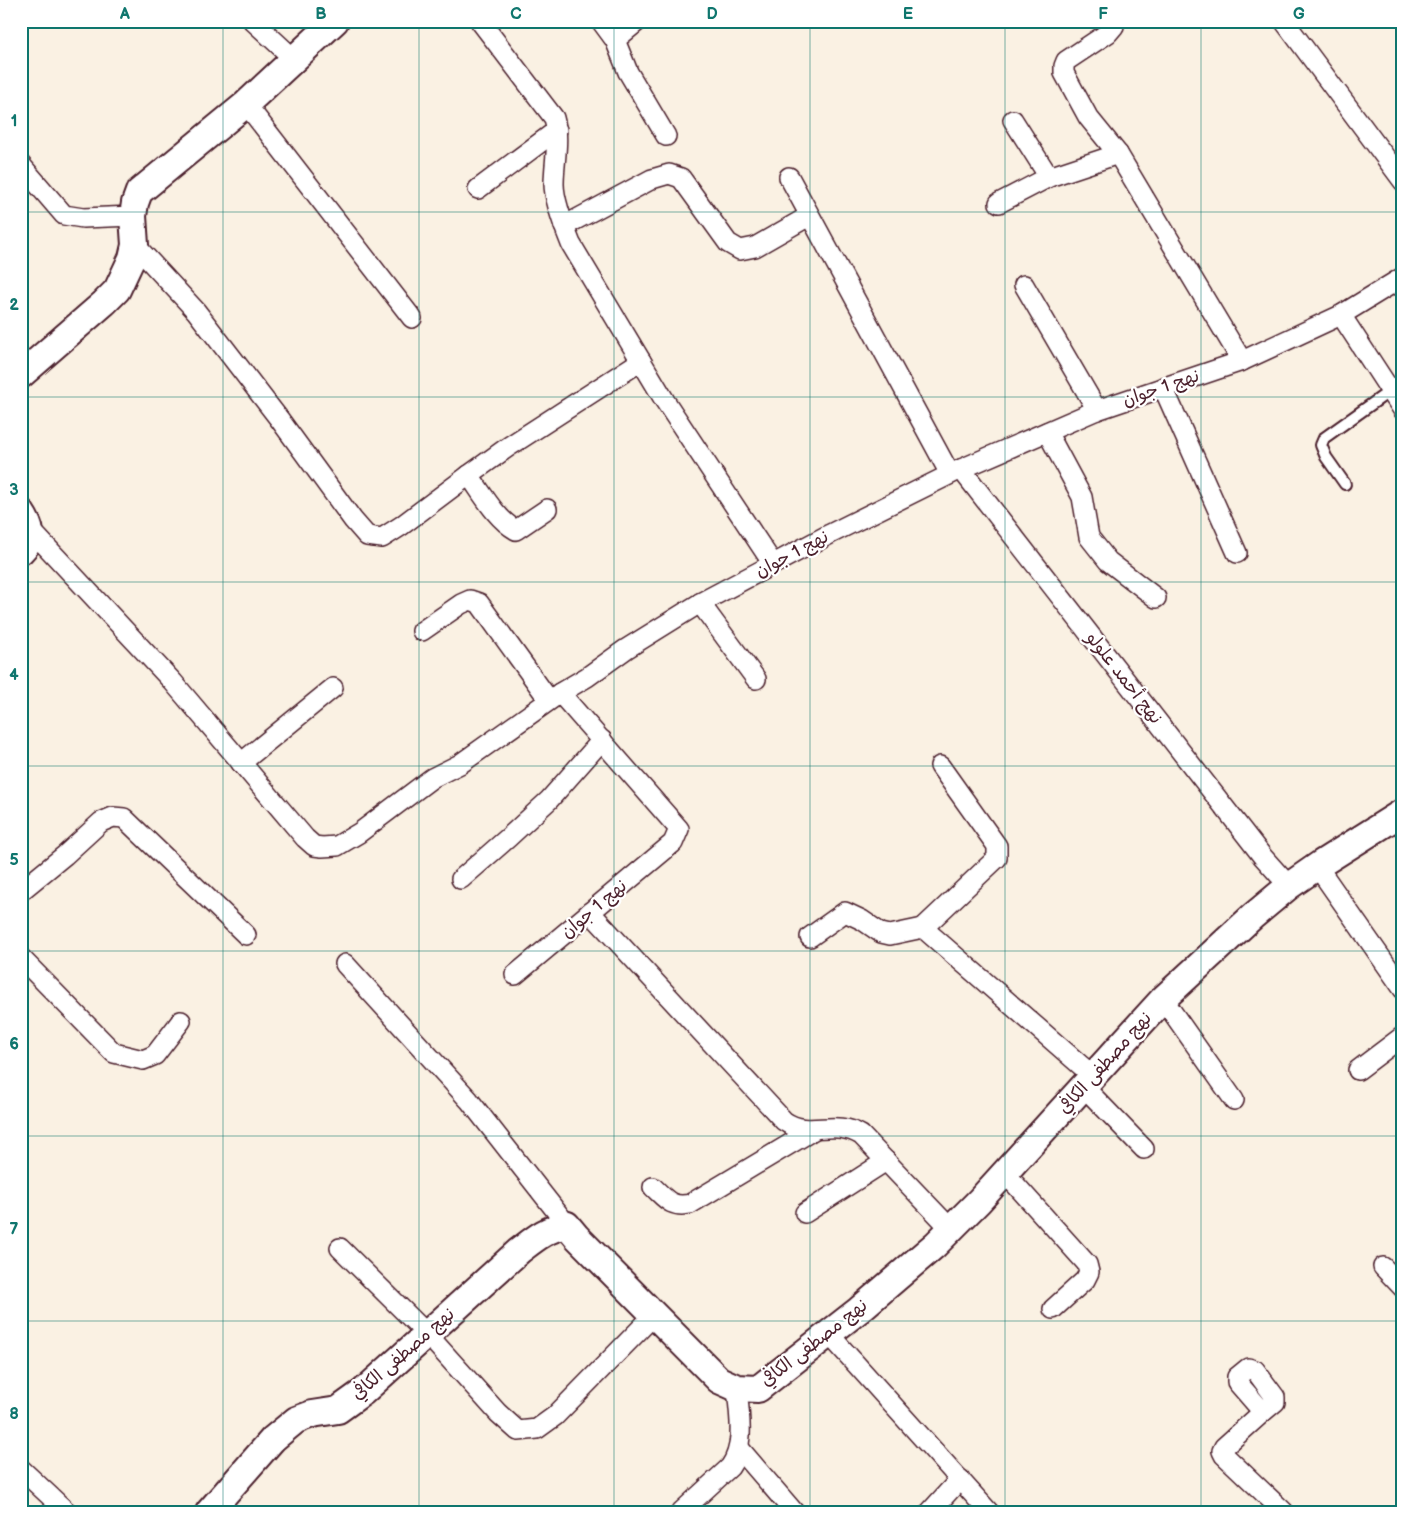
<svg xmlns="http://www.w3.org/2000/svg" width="1424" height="1533" font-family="'Balsamiq Sans','Playpen Sans Arabic',sans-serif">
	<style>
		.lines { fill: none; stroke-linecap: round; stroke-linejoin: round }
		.lane-casing { stroke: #4a1f2b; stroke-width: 14 }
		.street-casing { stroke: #4a1f2b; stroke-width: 22 }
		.secondary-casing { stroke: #4a1f2b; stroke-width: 30 }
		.lane { stroke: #fff; stroke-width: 10 }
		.street { stroke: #fff; stroke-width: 19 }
		.secondary { stroke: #fff; stroke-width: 26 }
		.grid { fill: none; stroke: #0f766e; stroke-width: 1; stroke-opacity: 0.55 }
		.labels { text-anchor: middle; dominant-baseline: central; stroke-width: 4.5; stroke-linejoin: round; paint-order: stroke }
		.street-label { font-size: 18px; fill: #4a1f2b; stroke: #fff }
		.neatline { fill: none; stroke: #0f766e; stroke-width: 2 }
		.grid-label { font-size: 16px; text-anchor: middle; font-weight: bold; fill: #0f766e }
	</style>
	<rect width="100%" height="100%" fill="#faf1e3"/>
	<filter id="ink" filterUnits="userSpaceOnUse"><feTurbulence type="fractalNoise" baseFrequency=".02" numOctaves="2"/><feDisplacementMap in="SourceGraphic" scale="10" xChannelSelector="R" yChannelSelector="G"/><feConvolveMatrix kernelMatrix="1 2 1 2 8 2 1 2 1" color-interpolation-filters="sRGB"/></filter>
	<g filter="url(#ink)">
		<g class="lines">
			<!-- lane casing -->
			<g class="lane-casing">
				<polyline id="lane" points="1345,484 1326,457 1321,445 1324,438 1390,391"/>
			</g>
			<!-- street casing -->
			<g class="street-casing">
				<g id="street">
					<polyline points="253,21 294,59"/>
					<path d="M480 21 554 118C560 139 554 162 554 184 554 200 565 229 571 244L665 401 773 564"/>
					<polyline points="601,21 615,40 628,72 666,136"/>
					<polyline points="1113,21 1114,26 1108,33 1066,61 1064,66 1064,73 1088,117 1118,154 1242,361"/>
					<polyline points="1284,21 1403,181"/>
					<polyline points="615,40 638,21"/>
					<polyline points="246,104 412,318"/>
					<polyline points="1013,120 1049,177"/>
					<polyline points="21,165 64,215 83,218 133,216"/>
					<polyline points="789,177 950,474"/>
					<polyline points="478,189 557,130"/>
					<polyline points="999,203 1049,177 1118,154"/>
					<polyline points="564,226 652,179 669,174 681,178 728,243 740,250 755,247 809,216"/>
					<polyline points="135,245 196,311 280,420 353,520 367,536 382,538 401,526 469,475 508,447 641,361"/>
					<polyline points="1024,285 1097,410"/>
					<polyline points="1341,315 1403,410"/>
					<polyline points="1163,387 1237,553"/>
					<polyline points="1047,432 1082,497 1089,537 1108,561 1156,598"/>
					<polyline points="961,469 1263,857 1289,886"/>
					<path d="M469 475C482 493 496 519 516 530L547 509"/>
					<polyline points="30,529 173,682 305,838 314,846 322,847 337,846 359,833 432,778 460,764 560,693"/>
					<polyline points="700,603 756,679"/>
					<polyline points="422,631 461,604 470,600 479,603 549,700"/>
					<polyline points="241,763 333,688"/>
					<polyline points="940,766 997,846 997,858 923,928 1093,1076"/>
					<polyline points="1317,866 1403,989"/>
					<polyline points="461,879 509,837 549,800 602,740"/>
					<polyline points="21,891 65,855 101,822 113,817 124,818 246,935"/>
					<path d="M590 912 784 1121C810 1139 833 1118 861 1135L951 1229"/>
					<polyline points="810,937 845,912 862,920 881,933 890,935 923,928"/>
					<polyline points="21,958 114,1053 143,1060 155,1055 181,1021"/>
					<polyline points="345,964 469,1100 567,1225"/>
					<polyline points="515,975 673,843 679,829 560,693 587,677 626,649 700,603 830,534 961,469 1097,410 1242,361 1341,315 1403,277"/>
					<polyline points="1163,999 1234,1100"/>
					<polyline points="1358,1070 1403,1036"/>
					<polyline points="1083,1086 1144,1149"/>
					<polyline points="1005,1173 1087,1264 1089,1272 1085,1280 1053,1309"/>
					<path d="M653 1187C666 1199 671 1208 690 1204L815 1129"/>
					<polyline points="805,1213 886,1161"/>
					<polyline points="340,1248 427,1334 498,1413 518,1431 537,1429 555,1416 654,1315"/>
					<polyline points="1383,1267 1403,1288"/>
					<polyline points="828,1333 989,1512"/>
					<polygon points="1248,1368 1255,1370 1275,1397 1275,1402 1263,1412 1237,1382 1237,1377"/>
					<polyline points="1263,1412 1224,1447 1222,1451 1224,1455 1284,1512"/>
					<polyline points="739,1448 794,1512"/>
					<polyline points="21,1469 67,1512"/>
					<path d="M681 1512 730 1467C746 1445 739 1414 737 1388"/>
					<polyline points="930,1512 960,1479"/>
				</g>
			</g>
			<!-- secondary casing -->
			<g class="secondary-casing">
				<g id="secondary">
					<polyline points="21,375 104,303 117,290 132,258 135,245 133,216 135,203 139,192 246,104 335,21"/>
					<path d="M21 512C31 527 35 538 21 551"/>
					<path d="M209 1512 273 1439 296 1420 312 1414 338 1410 363 1392 519 1251C536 1238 546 1229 567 1225L577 1237 719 1380 737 1388 758 1389 859 1310 935 1245 979 1201 1163 999 1253 916 1289 886 1322 863 1403 812"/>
				</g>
			</g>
			<!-- lane -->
			<use href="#lane" class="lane"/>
			<!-- street -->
			<use href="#street" class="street"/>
			<!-- secondary -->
			<use href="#secondary" class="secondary"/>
		</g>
	</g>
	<!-- grid -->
	<path class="grid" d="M223 21V1512M419 21V1512M614 21V1512M810 21V1512M1005 21V1512M1201 21V1512M21 212H1403M21 397H1403M21 582H1403M21 766H1403M21 951H1403M21 1136H1403M21 1321H1403"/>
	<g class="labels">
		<!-- street labels -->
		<g class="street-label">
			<text transform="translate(1161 388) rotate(-19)">نهج 1 جوان</text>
			<text transform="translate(792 554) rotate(-28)">نهج 1 جوان</text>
			<text transform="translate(1124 678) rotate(52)">نهج أحمد علولو</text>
			<text transform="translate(594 909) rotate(-40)">نهج 1 جوان</text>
			<text transform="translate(1105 1063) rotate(-48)">نهج مصطفى الكافي</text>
			<text transform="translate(814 1343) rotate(-38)">نهج مصطفى الكافي</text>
			<text transform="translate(403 1354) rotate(-41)">نهج مصطفى الكافي</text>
		</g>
	</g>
	<!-- margin -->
	<rect width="1424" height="1533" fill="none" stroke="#fff" stroke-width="55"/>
	<rect x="28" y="28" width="1368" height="1478" class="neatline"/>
	<g class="grid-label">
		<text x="125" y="19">A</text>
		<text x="321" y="19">B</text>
		<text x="516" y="19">C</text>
		<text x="712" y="19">D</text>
		<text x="908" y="19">E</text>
		<text x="1103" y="19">F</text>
		<text x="1299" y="19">G</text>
		<text x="14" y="126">1</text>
		<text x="14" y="310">2</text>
		<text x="14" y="495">3</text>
		<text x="14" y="680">4</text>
		<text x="14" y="865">5</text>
		<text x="14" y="1049">6</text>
		<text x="14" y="1234">7</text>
		<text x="14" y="1419">8</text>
	</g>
</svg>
